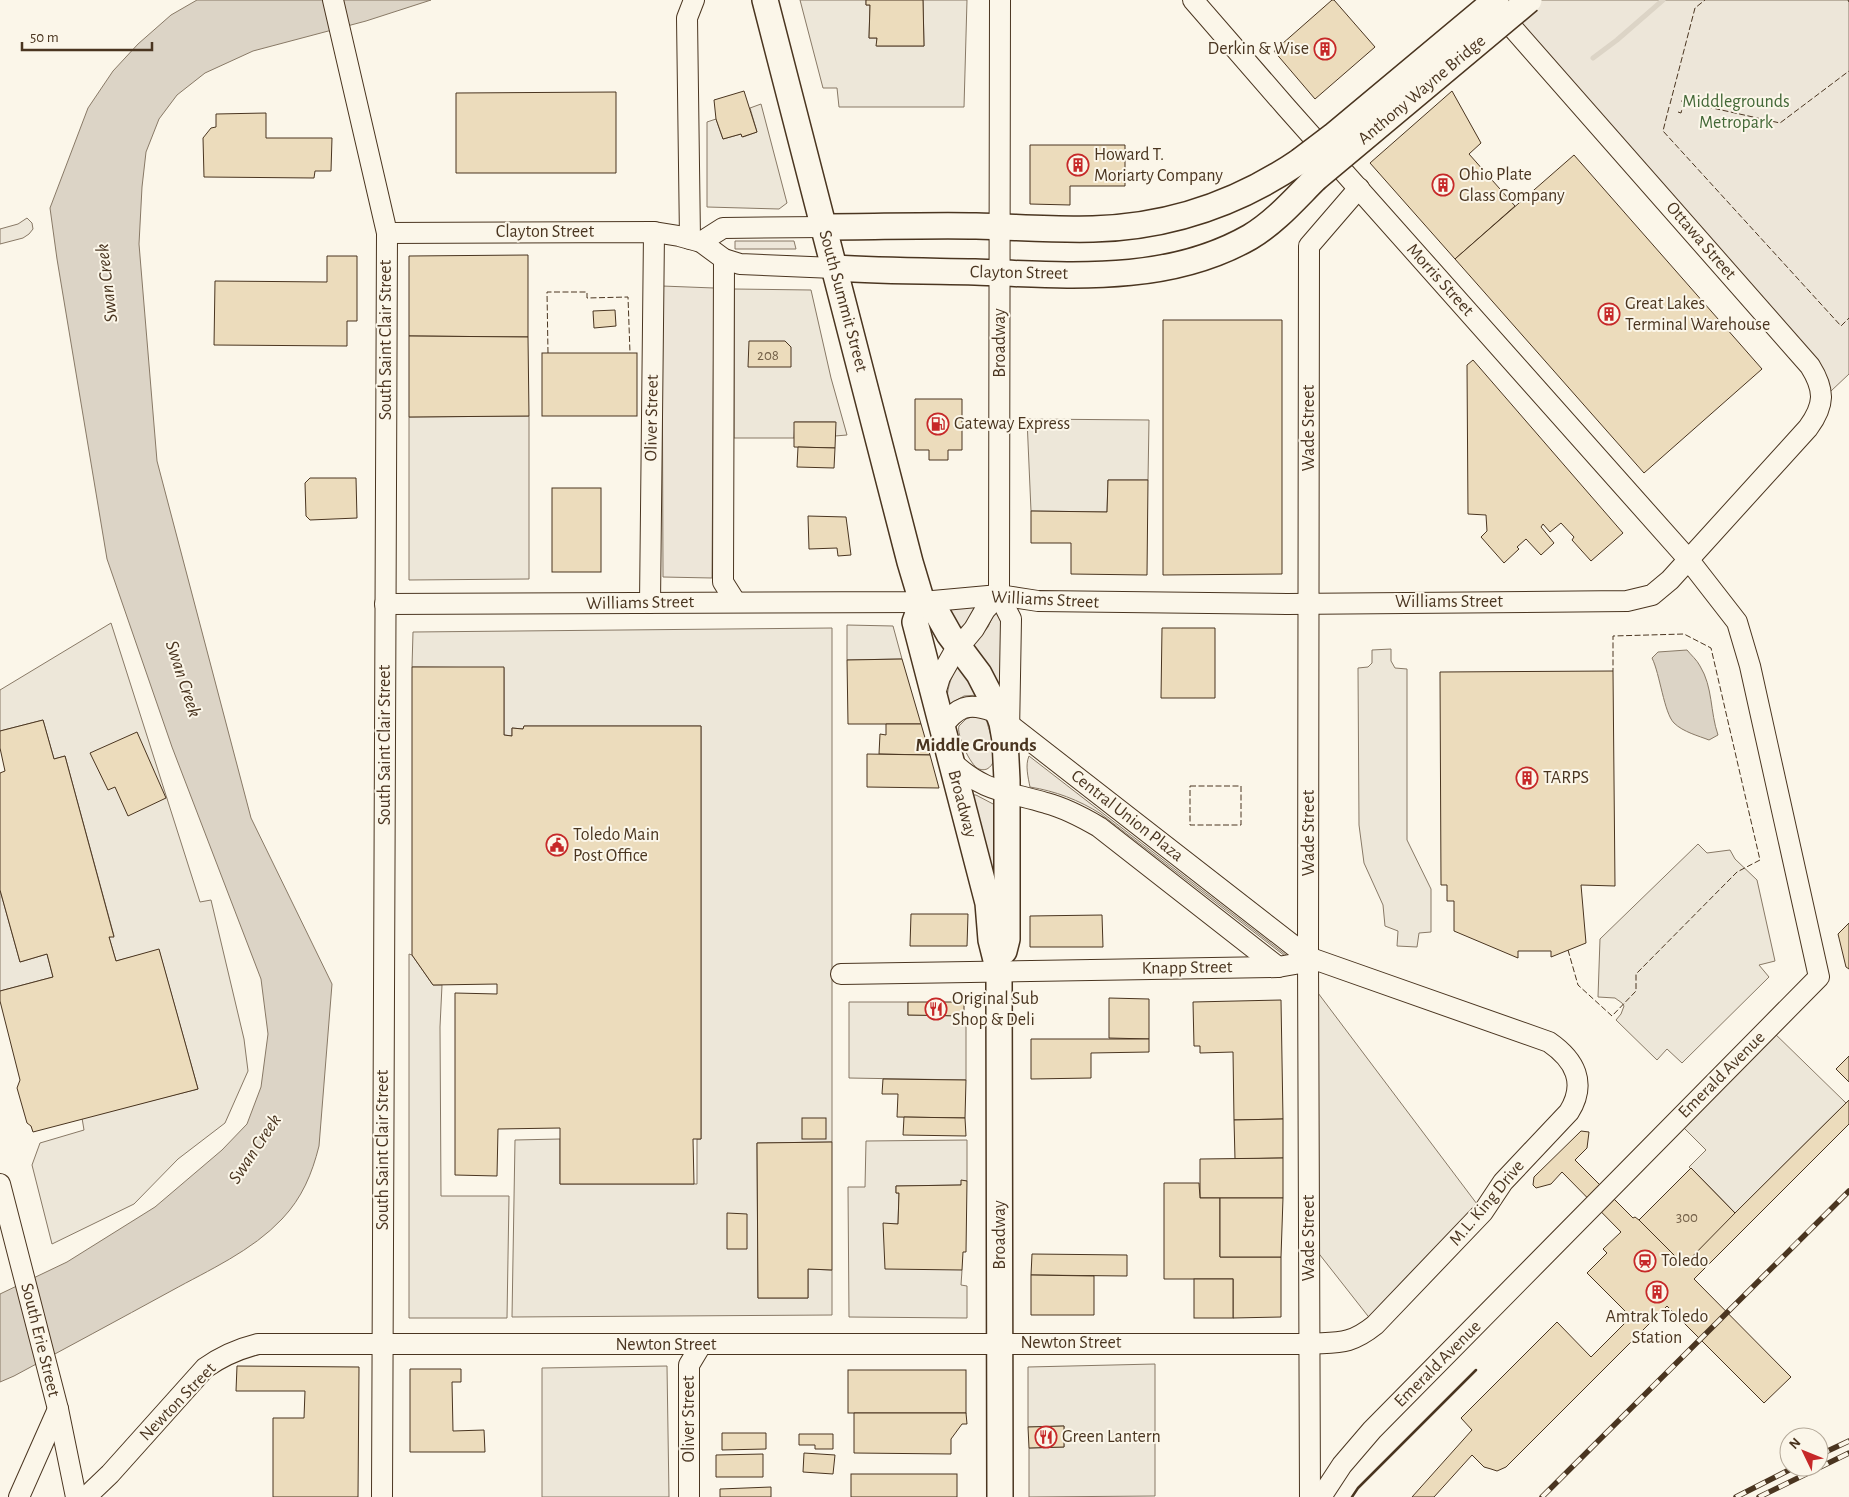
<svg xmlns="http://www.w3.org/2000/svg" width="1849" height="1497" font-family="'Alegreya Sans',sans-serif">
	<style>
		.green { fill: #ede6d9; stroke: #887966 }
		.parking { fill: #ede7d9; stroke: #887966 }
		.water { fill: #dcd4c6; stroke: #887966 }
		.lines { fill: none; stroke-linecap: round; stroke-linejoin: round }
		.stream { stroke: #dcd4c6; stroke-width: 5 }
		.building { fill: #ecdcbc; stroke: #4a3520 }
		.minor-casing { stroke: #4a3520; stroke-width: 22 }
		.major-casing { stroke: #4a3520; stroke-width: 28 }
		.minor { stroke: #fbf6e9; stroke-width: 20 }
		.major { stroke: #fbf6e9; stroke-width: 25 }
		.rail-casing { stroke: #4a3520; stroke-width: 5.5 }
		.rail { stroke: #fbf6e9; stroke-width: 4; stroke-dasharray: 11; stroke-linecap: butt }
		.major-bridge-casing { stroke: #4a3520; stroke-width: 28; stroke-linecap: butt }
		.major-bridge { stroke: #fbf6e9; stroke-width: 25 }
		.fence { stroke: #4a3520; stroke-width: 1; stroke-dasharray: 6 2.5; stroke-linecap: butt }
		.wall { stroke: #4a3520; stroke-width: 2.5 }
		.labels { text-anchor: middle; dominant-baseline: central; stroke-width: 4; stroke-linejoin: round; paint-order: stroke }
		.number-label { font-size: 15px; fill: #725f47 }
		.poi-label { font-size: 18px; fill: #4a3520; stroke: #fbf6e9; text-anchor: start }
		.street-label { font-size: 18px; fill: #4a3520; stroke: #fbf6e9 }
		.park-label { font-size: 18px; fill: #436837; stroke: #fbf6e9 }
		.water-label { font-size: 19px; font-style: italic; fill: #4a3520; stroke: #fbf6e9 }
		.neighbourhood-label { font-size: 19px; font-weight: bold; fill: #4a3520; stroke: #fbf6e9 }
	</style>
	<rect width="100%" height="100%" fill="#fbf6e9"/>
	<!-- green -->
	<g class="green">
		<polygon points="1487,0 1849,0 1849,374 1831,391"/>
		<polygon points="735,241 794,241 796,249 735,249"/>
		<polygon points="662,286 714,288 712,578 663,577"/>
		<path d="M974 605V608C971 615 966 626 959 628L947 608Z"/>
		<polygon points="997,607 1003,608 1000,687 974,648 973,645 988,627"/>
		<path d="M958 665 961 666 978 695 964 696 948 705C945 693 951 676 958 665Z"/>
		<path d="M972 717 985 718 987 722C990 735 1002 761 987 769 984 770 982 770 979 769 970 766 956 733 959 726L966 719Z"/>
		<path d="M1029 756 1295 962 1294 963 1101 814C1079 800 1055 791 1030 787 1028 777 1025 765 1029 756Z"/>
		<polygon points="973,795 976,795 995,805 995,869 990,870"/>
	</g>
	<!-- parking -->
	<g class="parking">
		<polygon points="800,0 866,0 866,5 870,5 869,38 877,38 877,46 924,46 923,0 967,0 964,107 839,107 837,88 823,88"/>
		<polygon points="761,104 787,203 779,209 707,207 707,122 716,119 723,139 741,134 743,137 757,132 750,108"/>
		<polygon points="27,218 32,223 33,229 29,234 23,238 0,244 0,229 18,224"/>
		<polygon points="734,289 811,290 831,378 847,435 835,436 835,422 795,422 794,438 734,438"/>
		<polygon points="529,416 529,579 409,580 409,417"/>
		<polygon points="1027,419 1149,420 1148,480 1108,480 1107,512 1031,511"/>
		<polygon points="111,623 200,902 211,900 244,1039 248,1071 225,1123 178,1159 134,1204 52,1244 32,1165 40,1143 84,1130 82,1118 198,1089 159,950 116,961 109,937 114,936 65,756 54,759 43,720 0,731 0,690"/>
		<polygon points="847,625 893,626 902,659 847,660"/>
		<polygon points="832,628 832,1142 757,1143 758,1298 808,1298 808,1269 832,1270 832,1315 512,1317 515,1140 560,1139 560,1184 697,1184 697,1139 701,1139 701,726 524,726 523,729 512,728 512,736 504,735 504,668 412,667 413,632"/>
		<polygon points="1391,649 1391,661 1395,668 1407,669 1407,840 1431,889 1431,932 1419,933 1417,947 1397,946 1398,931 1385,926 1383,905 1364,863 1359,825 1358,668 1368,667 1372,663 1372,650"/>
		<polygon points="1698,844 1707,853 1730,850 1735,859 1757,880 1775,961 1759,965 1769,977 1682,1063 1667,1049 1657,1060 1616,1020 1621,1014 1624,1006 1622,1003 1615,998 1598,997 1600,939"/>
		<polygon points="0,890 20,962 47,954 53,977 0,991"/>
		<polygon points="409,954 412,955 433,985 442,985 440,1027 441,1196 509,1196 507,1318 409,1318"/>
		<polygon points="1309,981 1483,1212 1375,1325 1309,1241"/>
		<polygon points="849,1002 908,1002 908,1015 966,1016 966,1080 849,1078"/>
		<polygon points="1769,1028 1846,1103 1735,1213 1689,1167 1706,1150 1677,1121"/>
		<polygon points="967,1140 967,1181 962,1181 961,1185 896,1186 896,1193 899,1193 898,1224 884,1224 962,1270 961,1285 967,1286 967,1318 849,1317 848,1187 865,1187 866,1141"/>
		<polygon points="1155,1364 1155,1496 1029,1497 1029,1448 1064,1447 1064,1426 1028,1427 1028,1367"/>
		<polygon points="667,1366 669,1497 542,1497 542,1368"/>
	</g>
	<!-- water -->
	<g class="water">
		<path d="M197 0H431L366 21 253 51 205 73 177 95 159 119 146 152 142 187 139 244 157 461 251 818 332 984 319 1146C312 1174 302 1198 282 1219 252 1251 209 1270 171 1291 118 1320 66 1348 14 1376L0 1382V1294L67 1262 155 1207 222 1150 247 1124 261 1087 268 1034 261 979 172 747 107 559 57 259 50 208 88 108 113 71 138 44 171 15Z"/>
		<path d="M1687 650C1691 655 1697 660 1700 666 1713 687 1710 712 1718 735L1709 740C1699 736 1683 732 1674 723 1664 713 1660 674 1652 658L1658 652Z"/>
	</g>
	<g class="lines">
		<!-- stream -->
		<polyline class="stream" points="1593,58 1617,40 1663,0"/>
	</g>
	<!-- building -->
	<g class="building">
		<polygon points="866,0 923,0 924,46 876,46 877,38 869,38 870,5 866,5"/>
		<polygon points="1332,0 1334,0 1375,47 1315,99 1274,51"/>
		<polygon points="744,91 757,132 742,137 741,134 723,139 716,119 714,100"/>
		<polygon points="1452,91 1481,143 1469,154 1515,206 1455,259 1370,163"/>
		<polygon points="616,92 616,173 456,173 456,93"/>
		<polygon points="266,113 266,138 332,138 331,171 315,171 314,178 204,177 203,138 211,128 216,127 216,114"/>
		<polygon points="1030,145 1125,145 1125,186 1070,186 1070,205 1030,204"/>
		<polygon points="1574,155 1762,369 1644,473 1455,259"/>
		<polygon points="528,255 528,337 409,336 409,256"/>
		<polygon points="327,256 357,256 357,321 347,321 347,346 214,345 215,281 327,282"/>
		<polygon points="615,310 616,326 594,328 593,311"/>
		<polygon points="1163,320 1282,320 1282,574 1163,575"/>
		<polygon points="409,336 528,337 529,416 409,417"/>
		<polygon points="749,341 785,341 791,347 791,367 748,367"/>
		<rect x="542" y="353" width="95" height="63"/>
		<polygon points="1473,360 1623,533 1591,561 1572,540 1574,537 1561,523 1550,532 1543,524 1541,527 1554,543 1541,555 1526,539 1517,547 1519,549 1504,563 1481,537 1487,531 1486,515 1468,514 1467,365"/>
		<polygon points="915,399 962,399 962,450 948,450 948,460 929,460 929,450 915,450"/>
		<polygon points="794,422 836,422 835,448 794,447"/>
		<polygon points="798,447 835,448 834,468 797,467"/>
		<polygon points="310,478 356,478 357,518 310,520 306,516 305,483"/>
		<polygon points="1108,480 1148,480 1147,575 1071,574 1071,543 1031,543 1031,511 1107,512"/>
		<rect x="552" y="488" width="49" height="84"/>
		<polygon points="808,516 846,517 851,555 838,556 837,548 809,549"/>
		<polygon points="1162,628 1215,628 1215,698 1161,698"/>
		<polygon points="902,659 921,724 848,724 847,660"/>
		<polygon points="412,667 504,667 504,735 512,736 512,728 523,729 524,726 701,726 701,1139 693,1139 694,1184 560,1184 560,1128 498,1129 497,1176 455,1175 455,993 497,994 497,984 433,985 412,955"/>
		<polygon points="1613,671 1615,886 1581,885 1586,943 1551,957 1551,951 1518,951 1518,958 1454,931 1454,901 1447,901 1447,885 1441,885 1440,672"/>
		<polygon points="43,720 54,759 65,756 114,937 109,937 116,961 159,949 198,1089 33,1132 31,1126 27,1123 17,1088 20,1080 0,1001 0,991 53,977 47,954 20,962 0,890 0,773 5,771 0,748 0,731"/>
		<polygon points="886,724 921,724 930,755 879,754 880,734 886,735"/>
		<polygon points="137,732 166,798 128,816 115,787 108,790 90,753"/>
		<polygon points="867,754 930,755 939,788 867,787"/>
		<polygon points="911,914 968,914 967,946 910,946"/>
		<polygon points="1102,915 1103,947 1030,947 1030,916"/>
		<polygon points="1849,923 1849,969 1846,967 1838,934"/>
		<polygon points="1109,998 1149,999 1149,1039 1109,1038"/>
		<polygon points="1281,1000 1283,1119 1234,1120 1233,1052 1200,1053 1200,1046 1194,1046 1193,1002"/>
		<polygon points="908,1002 964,1002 964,1016 908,1015"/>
		<polygon points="1031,1039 1149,1039 1149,1052 1091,1053 1091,1078 1031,1079"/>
		<polygon points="1849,1056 1849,1082 1836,1069"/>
		<polygon points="883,1079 966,1080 965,1118 897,1117 898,1094 882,1094"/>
		<polygon points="1849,1100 1849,1124 1694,1279 1791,1377 1764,1403 1667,1306 1506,1467 1497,1471 1491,1469 1484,1467 1472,1455 1434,1497 1412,1497 1472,1430 1461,1418 1557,1322 1591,1357 1631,1317 1587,1273 1607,1253 1603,1249 1621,1232 1562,1172 1551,1184 1536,1188 1533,1185 1534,1177 1581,1131 1589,1132 1587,1148 1575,1160 1633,1218 1635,1217 1639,1220 1691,1168 1735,1213"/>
		<polygon points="904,1117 965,1118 966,1136 903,1135"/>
		<rect x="802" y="1118" width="24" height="21"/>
		<polygon points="1283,1119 1283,1158 1235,1159 1234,1120"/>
		<polygon points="832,1142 832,1270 808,1269 808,1298 758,1298 757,1143"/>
		<polygon points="1283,1158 1283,1198 1200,1198 1200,1159"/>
		<polygon points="1691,1168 1735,1213 1684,1265 1639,1220"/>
		<polygon points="961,1180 967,1181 966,1252 963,1252 962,1270 885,1269 883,1223 898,1224 899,1193 896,1193 896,1186 961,1185"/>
		<polygon points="1164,1183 1199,1183 1200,1198 1220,1198 1220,1257 1281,1257 1281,1317 1233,1318 1233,1279 1164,1279"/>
		<polygon points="1220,1198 1283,1198 1281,1257 1220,1257"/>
		<polygon points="727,1213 747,1214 747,1249 727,1249"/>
		<polygon points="1032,1254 1127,1255 1127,1276 1031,1275"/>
		<polygon points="1031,1275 1094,1276 1094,1315 1031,1315"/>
		<rect x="1194" y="1279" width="39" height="39"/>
		<polygon points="237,1366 359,1367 358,1497 273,1497 273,1418 304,1418 305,1391 236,1391"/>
		<polygon points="410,1369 461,1369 461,1382 452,1382 453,1431 484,1430 485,1452 410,1452"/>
		<rect x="848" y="1370" width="118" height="43"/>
		<polygon points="854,1413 966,1413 967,1424 962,1424 951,1439 951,1454 854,1453"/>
		<polygon points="1064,1426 1064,1447 1029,1448 1028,1427"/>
		<polygon points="722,1433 766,1433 766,1449 722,1450"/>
		<polygon points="799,1434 833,1434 833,1449 815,1449 815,1445 799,1445"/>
		<polygon points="804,1453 835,1455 833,1474 803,1472"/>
		<polygon points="763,1454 763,1477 716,1477 716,1455"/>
		<rect x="851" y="1474" width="106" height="23"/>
		<polygon points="771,1487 771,1497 720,1497 720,1489"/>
	</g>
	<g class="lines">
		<!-- minor casing -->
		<g class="minor-casing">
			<g id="minor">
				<polyline points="333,0 387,233 382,1497"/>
				<polyline points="1000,0 999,595 1011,619 1009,733"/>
				<polyline points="1193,0 1286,107 1688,559 1737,622 1750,666 1819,977 1372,1430 1342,1465 1321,1497"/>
				<polyline points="387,233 654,232 679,236 701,242 724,259 740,264 834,268"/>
				<polyline points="690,239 687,18 694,0"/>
				<polyline points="701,242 723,228 824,227"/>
				<polyline points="724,259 723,582 735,601"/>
				<polyline points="650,603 654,232"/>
				<path d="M385 604 922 602 999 595 1038 601 1287 604 1627 601 1652 595 1670 580 1808 428C1825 405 1825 390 1810 366L1496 9"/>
				<polyline points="934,697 940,677 953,654 974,629 985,610 999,595"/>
				<path d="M951 761C983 792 1006 791 1046 803 1065 808 1082 817 1099 827L1278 967"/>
				<polyline points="841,974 1278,967 1295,964 1308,957"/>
				<polyline points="0,1184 58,1409 76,1497"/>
				<polyline points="19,1497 58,1409"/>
				<path d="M86 1497 110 1474 205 1368C222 1356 238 1349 258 1344H1309C1339 1342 1350 1345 1375 1325L1483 1212 1503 1182 1569 1112C1587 1083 1575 1060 1549 1042L1308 957 992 711C968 702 957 707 942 727"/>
				<polyline points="689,1497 689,1365 701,1345"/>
				<polyline points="1310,1497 1308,957 1309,246 1359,188"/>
			</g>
		</g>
		<!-- major casing -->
		<g class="major-casing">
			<g id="major">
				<polyline points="765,0 910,562 922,602 915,622 988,903 991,940 999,972 1000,1497"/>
				<path d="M824 227C874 227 925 225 976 226 1015 227 1054 230 1093 229 1170 227 1237 204 1300 161"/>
				<path d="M834 268C881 271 928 271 975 272 1067 275 1166 285 1250 237 1275 222 1294 200 1315 179"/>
				<polyline points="922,602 936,611 949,634 979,674 997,709 1002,723 1005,740 1007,780 1007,939 1004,951"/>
			</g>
		</g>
		<!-- minor -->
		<use href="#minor" class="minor"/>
		<!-- major -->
		<use href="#major" class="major"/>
		<!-- rail casing -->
		<g class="rail-casing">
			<g id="rail">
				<polyline points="1819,1455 1849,1441"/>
				<polyline points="1542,1497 1849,1191"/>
				<polyline points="1736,1497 1795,1467"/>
				<polyline points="1759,1497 1849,1453"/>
			</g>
		</g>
		<!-- rail -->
		<use href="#rail" class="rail"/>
		<!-- major-bridge casing -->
		<g class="major-bridge-casing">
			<g id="major-bridge">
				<polyline points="1300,161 1333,136 1496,0"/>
				<polyline points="1315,179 1529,0"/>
			</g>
		</g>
		<!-- major-bridge -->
		<use href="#major-bridge" class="major-bridge"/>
		<!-- fence -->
		<g class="fence">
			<polyline points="1848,0 1849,2"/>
			<polyline points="1681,101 1780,123 1849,71"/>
			<polyline points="1670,104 1695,8 1705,0"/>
			<polyline points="1669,107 1663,131 1841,326 1849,318"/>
			<polyline points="1678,112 1681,113 1684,101"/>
			<polyline points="548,353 547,292 587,292 587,298 628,297 630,353"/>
			<rect x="1190" y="786" width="51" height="39"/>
			<polyline points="1568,950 1578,985 1612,1016 1636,991 1636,974 1737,872 1760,860 1711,648 1684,634 1613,636 1613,671"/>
		</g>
		<!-- wall -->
		<polyline class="wall" points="1352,1497 1358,1488 1476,1370"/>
	</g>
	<!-- icons -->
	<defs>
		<g id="building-ring" transform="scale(1.125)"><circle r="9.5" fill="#fbf6e9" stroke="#c62828" stroke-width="1.5"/><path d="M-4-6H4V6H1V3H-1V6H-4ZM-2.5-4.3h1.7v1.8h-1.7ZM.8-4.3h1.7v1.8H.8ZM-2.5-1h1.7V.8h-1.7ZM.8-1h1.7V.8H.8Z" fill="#c62828"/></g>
		<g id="fuel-ring" transform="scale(1.125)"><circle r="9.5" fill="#fbf6e9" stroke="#c62828" stroke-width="1.5"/><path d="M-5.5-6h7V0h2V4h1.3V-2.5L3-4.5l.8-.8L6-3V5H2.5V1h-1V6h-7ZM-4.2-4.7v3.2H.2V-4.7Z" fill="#c62828"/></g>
		<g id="civic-ring" transform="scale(1.125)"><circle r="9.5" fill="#fbf6e9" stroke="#c62828" stroke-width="1.5"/><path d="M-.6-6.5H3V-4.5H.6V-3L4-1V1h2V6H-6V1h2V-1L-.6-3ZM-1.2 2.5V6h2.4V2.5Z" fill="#c62828"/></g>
		<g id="restaurant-ring" transform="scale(1.125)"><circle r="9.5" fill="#fbf6e9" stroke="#c62828" stroke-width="1.5"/><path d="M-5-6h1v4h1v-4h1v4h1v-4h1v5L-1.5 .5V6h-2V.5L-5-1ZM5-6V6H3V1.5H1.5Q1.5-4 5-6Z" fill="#c62828"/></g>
		<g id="station-ring" transform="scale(1.125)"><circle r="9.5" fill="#fbf6e9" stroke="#c62828" stroke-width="1.5"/><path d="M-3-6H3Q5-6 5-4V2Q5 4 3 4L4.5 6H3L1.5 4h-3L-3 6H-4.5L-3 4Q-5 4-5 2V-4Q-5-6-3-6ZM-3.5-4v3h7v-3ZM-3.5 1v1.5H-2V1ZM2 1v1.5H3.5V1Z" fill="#c62828"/></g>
	</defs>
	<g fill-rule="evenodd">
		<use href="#building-ring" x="1325" y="49"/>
		<use href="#building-ring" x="1078" y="165"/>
		<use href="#building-ring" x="1443" y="185"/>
		<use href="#building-ring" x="1609" y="314"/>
		<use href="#fuel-ring" x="938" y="424"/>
		<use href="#building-ring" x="1527" y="778"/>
		<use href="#civic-ring" x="557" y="845"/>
		<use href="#restaurant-ring" x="936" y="1009"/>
		<use href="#station-ring" x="1645" y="1261"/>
		<use href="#building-ring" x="1657" y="1292"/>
		<use href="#restaurant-ring" x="1046" y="1437"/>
	</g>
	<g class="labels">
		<!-- number labels -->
		<g class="number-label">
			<text x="768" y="355">208</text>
			<text x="1687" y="1217">300</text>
		</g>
		<!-- poi labels -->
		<g class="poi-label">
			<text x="1309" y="49" text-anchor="end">Derkin &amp; Wise</text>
			<text x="1094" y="155">Howard T.<tspan x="1094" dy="21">Moriarty Company</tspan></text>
			<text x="1459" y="175">Ohio Plate<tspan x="1459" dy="21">Glass Company</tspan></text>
			<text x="1625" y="304">Great Lakes<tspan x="1625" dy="21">Terminal Warehouse</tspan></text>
			<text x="954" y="424">Gateway Express</text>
			<text x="1543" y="778">TARPS</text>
			<text x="573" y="835">Toledo Main<tspan x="573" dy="21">Post Office</tspan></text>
			<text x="952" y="999">Original Sub<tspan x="952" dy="21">Shop &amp; Deli</tspan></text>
			<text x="1661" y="1261">Toledo</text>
			<text x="1657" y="1317" text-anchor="middle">Amtrak Toledo<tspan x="1657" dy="21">Station</tspan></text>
			<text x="1062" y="1437">Green Lantern</text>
		</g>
		<!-- street labels -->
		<g class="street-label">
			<text transform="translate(1422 90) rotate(-40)">Anthony Wayne Bridge</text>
			<text x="545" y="232">Clayton Street</text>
			<text transform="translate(1701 241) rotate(49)">Ottawa Street</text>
			<text transform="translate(1019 273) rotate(1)">Clayton Street</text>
			<text transform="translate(1440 280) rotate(48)">Morris Street</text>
			<text transform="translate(843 301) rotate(75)">South Summit Street</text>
			<text transform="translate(386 340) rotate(-90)">South Saint Clair Street</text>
			<text transform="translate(1000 343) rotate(-90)">Broadway</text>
			<text transform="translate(652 418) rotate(-89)">Oliver Street</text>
			<text transform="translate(1309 428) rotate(-90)">Wade Street</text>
			<text transform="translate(1045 600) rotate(3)">Williams Street</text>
			<text x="1449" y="602">Williams Street</text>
			<text transform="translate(640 603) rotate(-1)">Williams Street</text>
			<text transform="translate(385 745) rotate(-90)">South Saint Clair Street</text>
			<text transform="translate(962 804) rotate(75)">Broadway</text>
			<text transform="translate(1127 816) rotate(38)">Central Union Plaza</text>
			<text transform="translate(1309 833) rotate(-90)">Wade Street</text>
			<text transform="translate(1187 968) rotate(-1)">Knapp Street</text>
			<text transform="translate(1722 1075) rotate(-45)">Emerald Avenue</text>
			<text transform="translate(383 1150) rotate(-90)">South Saint Clair Street</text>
			<text transform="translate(1487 1203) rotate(-50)">M.L. King Drive</text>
			<text transform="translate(1000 1235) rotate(-90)">Broadway</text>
			<text transform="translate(1309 1238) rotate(-90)">Wade Street</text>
			<text transform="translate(40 1340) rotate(76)">South Erie Street</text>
			<text x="1071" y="1343">Newton Street</text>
			<text x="666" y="1345">Newton Street</text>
			<text transform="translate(1438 1364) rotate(-45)">Emerald Avenue</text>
			<text transform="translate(178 1402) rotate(-46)">Newton Street</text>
			<text transform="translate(689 1419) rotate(-90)">Oliver Street</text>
		</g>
		<!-- park labels -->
		<g class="park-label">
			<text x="1736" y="102">Middlegrounds<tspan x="1736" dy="21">Metropark</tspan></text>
		</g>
		<!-- water labels -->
		<g class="water-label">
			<text transform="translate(107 283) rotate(-97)">Swan Creek</text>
			<text transform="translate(183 679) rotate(72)">Swan Creek</text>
			<text transform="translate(255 1149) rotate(-56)">Swan Creek</text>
		</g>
		<!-- neighbourhood labels -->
		<g class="neighbourhood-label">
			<text x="976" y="745">Middle Grounds</text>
		</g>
	</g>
	<!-- north arrow -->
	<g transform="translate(1804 1452) rotate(313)"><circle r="24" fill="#fbf6e9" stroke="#b4a999"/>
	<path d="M0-4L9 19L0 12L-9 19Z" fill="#c62828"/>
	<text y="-8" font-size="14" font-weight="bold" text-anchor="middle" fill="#4a3520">N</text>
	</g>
	<!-- scale -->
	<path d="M22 42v8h130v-8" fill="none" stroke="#4a3520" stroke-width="2.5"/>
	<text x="30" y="42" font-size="15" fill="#4a3520" stroke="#fbf6e9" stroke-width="4" paint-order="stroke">50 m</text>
</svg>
